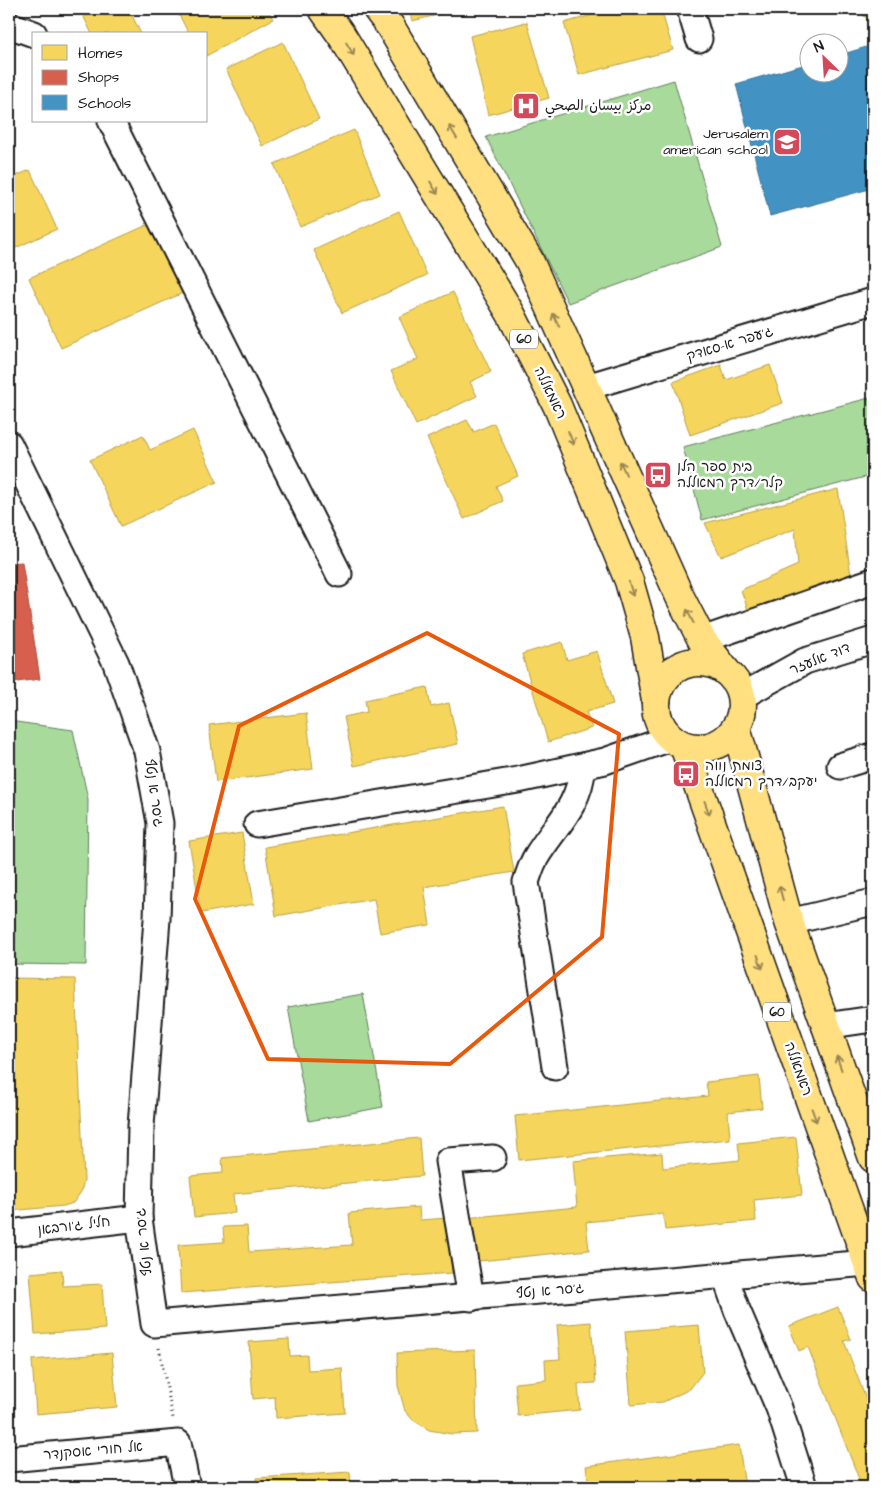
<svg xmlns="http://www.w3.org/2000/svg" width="882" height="1496" font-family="'Architects Daughter','Playpen Sans Arabic','Playpen Sans Hebrew',sans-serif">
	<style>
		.green { fill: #a8da9b; stroke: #627b5c }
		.homes { fill: #f6d55c; stroke: #b59e49 }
		.shops { fill: #d6604d; stroke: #9e4c3e }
		.schools { fill: #4393c3; stroke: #376f91 }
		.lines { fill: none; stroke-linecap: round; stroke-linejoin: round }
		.minor-casing { stroke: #1c1c1c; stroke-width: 29 }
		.highway-casing { stroke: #1c1c1c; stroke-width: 31 }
		.path { stroke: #1c1c1c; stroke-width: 3; stroke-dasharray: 1 4; stroke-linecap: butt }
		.minor { stroke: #fff; stroke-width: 25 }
		.highway { stroke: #ffdf80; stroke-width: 28 }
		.oneway { stroke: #998753 }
		.marked { fill: none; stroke: #e8590c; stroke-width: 4; stroke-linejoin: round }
		.labels { text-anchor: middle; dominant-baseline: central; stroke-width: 5; stroke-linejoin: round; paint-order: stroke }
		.shield { fill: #fff; stroke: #606060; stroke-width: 1 }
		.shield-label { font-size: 12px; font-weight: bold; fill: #1c1c1c }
		.poi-label { font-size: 14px; fill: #1c1c1c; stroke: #fff; text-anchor: start }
		.street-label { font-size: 14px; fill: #1c1c1c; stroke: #fff }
	</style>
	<rect width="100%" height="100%" fill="#fff"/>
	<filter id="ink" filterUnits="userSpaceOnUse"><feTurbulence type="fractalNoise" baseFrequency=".02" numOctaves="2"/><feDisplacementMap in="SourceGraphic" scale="10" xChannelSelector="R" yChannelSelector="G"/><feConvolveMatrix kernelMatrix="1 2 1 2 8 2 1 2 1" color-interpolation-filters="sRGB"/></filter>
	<g filter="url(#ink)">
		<!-- green -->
		<g class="green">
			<polygon points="674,80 722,247 568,303 486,137"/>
			<polygon points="873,397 873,475 702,520 683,447"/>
			<polygon points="9,721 73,730 88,799 86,965 9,964"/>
			<polygon points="363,994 383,1107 309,1121 288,1007"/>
		</g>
		<!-- homes -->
		<g class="homes">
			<polygon points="80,9 129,9 141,34 92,34"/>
			<polygon points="176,9 267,9 273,19 206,56 206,34 189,34"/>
			<polygon points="409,9 463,9 412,21"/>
			<polygon points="614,9 661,9 673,50 579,75 564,23"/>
			<polygon points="863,9 873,9 873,14 864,17"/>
			<polygon points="527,22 549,98 488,115 470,36"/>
			<polygon points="283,42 319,119 262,146 226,69"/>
			<polygon points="354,130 380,194 300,227 274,164"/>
			<polygon points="30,170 57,229 9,251 9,179"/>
			<polygon points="399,211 427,275 342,313 314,250"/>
			<polygon points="154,222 185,292 61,348 29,278"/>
			<polygon points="453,292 491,372 470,382 477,396 416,425 391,371 418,359 399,317"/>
			<polygon points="721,365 726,380 770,365 783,403 690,435 673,382"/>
			<polygon points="467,420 474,432 494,423 518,476 496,486 503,501 464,519 427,438"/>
			<polygon points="193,430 217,482 121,526 90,460 143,435 150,450"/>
			<polygon points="838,489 851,575 748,610 741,590 798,565 795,529 721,557 705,523"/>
			<polygon points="562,642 567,660 597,651 613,704 586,712 592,728 548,742 522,654"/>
			<polygon points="427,687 431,707 449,703 458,744 354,766 344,717 367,712 365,700"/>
			<polygon points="306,713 313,769 216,782 209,725"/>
			<polygon points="503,806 514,872 424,887 430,925 380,933 374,899 276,916 265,847"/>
			<polygon points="242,833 254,904 201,913 189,841"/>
			<polygon points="9,978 75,979 84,1180 81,1192 73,1203 64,1206 9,1211 9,1097 11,1097 9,1082"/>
			<polygon points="759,1076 762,1108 728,1112 730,1139 519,1160 515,1116 708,1096 706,1082"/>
			<polygon points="796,1137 802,1195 754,1200 756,1221 665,1230 663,1214 586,1222 589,1250 469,1262 465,1218 577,1207 573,1161 662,1153 663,1168 740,1160 738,1143"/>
			<polygon points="419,1138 422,1176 233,1194 235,1213 194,1217 190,1176 223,1173 222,1158"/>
			<polygon points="419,1207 420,1220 448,1218 452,1273 181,1293 178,1245 224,1242 223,1227 247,1226 249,1252 352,1245 349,1213"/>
			<polygon points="62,1270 63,1286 102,1284 105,1329 35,1334 30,1273"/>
			<polygon points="838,1307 851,1339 844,1341 873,1418 873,1487 862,1487 808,1347 799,1351 789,1326"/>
			<polygon points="591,1322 596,1383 578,1384 580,1410 518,1416 515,1383 546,1380 545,1360 560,1359 557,1325"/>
			<polygon points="699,1325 703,1372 690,1389 663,1402 631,1405 625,1331"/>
			<polygon points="289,1339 290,1356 307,1355 308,1370 342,1368 345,1413 276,1418 275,1397 253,1399 249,1342"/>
			<polygon points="475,1350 477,1433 452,1434 429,1430 413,1420 405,1411 398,1386 397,1353"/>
			<polygon points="112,1353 117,1407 36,1414 32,1360"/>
			<polygon points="739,1445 745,1487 589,1487 586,1466"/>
			<polygon points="350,1472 351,1487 257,1487 256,1478"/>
		</g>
		<!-- shops -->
		<polygon class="shops" points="22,562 40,679 9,683 9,563"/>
		<!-- schools -->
		<polygon class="schools" points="873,45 873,188 770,216 736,84 810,63 810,72 840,72 840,55"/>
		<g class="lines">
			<!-- minor casing -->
			<g class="minor-casing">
				<g id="minor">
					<polyline points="690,9 699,39"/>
					<polyline points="9,25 34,34"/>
					<polyline points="111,121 339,574"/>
					<polyline points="587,387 873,301"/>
					<polyline points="9,444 116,663 147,751 160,823 157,919 141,1126 139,1218 154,1324 868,1263"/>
					<polyline points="702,640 873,581"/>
					<polyline points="742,696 805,661 873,640"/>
					<polyline points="840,766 873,756"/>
					<polyline points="257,824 518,780 605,761 671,738"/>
					<polyline points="789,922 873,902"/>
					<polyline points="825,1026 873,1019"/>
					<path d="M555 1067 526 882C529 874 531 865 536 857 556 824 579 808 583 766"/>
					<polyline points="9,1233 139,1218"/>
					<polyline points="725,1276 737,1310 779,1408 804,1487"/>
					<polyline points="471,1298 448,1161 493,1158"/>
					<polyline points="9,1459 178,1443 187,1487"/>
				</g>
			</g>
			<!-- highway casing -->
			<g class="highway-casing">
				<g id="highway">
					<polyline points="323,9 342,36 511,314 557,405 629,581 645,637 656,701"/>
					<polyline points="377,9 390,26 529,260 680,597 702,640 726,671"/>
					<circle cx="699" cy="705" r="43"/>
					<polyline points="736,727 789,922 873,1158"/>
					<polyline points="684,746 873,1278"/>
				</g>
			</g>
			<!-- path -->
			<polyline class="path" points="159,1348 173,1418"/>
			<!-- minor -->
			<use href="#minor" class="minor"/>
			<!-- highway -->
			<use href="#highway" class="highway"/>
		</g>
		<!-- one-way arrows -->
		<defs><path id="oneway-shaft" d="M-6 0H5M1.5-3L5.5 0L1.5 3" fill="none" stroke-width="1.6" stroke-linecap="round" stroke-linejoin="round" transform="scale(1.25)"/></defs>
		<g class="oneway">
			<use href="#oneway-shaft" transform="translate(350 49) rotate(59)"/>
			<use href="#oneway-shaft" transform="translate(453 132) rotate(-121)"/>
			<use href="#oneway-shaft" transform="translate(434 188) rotate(59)"/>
			<use href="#oneway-shaft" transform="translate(556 320) rotate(-115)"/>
			<use href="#oneway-shaft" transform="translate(571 438) rotate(68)"/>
			<use href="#oneway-shaft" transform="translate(623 468) rotate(-114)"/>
			<use href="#oneway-shaft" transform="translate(631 589) rotate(73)"/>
			<use href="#oneway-shaft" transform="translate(690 616) rotate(-116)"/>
			<use href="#oneway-shaft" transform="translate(707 808) rotate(70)"/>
			<use href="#oneway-shaft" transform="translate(781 893) rotate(-105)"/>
			<use href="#oneway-shaft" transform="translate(760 962) rotate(71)"/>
			<use href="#oneway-shaft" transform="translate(839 1063) rotate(-110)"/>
			<use href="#oneway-shaft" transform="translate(814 1115) rotate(70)"/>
		</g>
	</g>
	<!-- marked area -->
	<path class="marked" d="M427 633 619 734 602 937 450 1064 268 1059 195 899 239 726Z"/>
	<!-- icons -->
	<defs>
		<g id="hospital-square" transform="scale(1.4375)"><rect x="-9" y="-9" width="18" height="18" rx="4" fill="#d1495b" stroke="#fff"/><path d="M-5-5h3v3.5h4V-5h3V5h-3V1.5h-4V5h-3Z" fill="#fff"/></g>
		<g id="school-square" transform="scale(1.4375)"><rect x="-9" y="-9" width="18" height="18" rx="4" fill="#d1495b" stroke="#fff"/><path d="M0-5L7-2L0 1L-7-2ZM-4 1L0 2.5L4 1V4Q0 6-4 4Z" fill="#fff"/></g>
		<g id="bus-square" transform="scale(1.4375)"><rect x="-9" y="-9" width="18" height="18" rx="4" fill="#d1495b" stroke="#fff"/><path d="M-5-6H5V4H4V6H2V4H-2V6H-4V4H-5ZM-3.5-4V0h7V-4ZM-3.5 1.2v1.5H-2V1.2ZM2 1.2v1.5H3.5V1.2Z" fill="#fff"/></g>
	</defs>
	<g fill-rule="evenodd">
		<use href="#hospital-square" x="526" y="106"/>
		<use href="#school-square" x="787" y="142"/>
		<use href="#bus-square" x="658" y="475"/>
		<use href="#bus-square" x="686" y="774"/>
	</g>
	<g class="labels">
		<!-- shield labels -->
		<g class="shield">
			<rect x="510" y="329.5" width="28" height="19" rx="4"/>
			<rect x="763" y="1002.5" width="28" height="19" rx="4"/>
		</g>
		<g class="shield-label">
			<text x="524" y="339">60</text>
			<text x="777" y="1012">60</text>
		</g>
		<!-- poi labels -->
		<g class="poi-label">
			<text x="545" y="106">مركز بيسان الصحي</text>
			<text x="768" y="134" text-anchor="end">Jerusalem<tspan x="768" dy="16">american school</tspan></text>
			<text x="677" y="467">בית ספר הלן<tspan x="677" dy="16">קלר/דרך רמאללה</tspan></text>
			<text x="705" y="766">צומת נווה<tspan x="705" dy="16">יעקב/דרך רמאללה</tspan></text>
		</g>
		<!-- street labels -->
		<g class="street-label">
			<text transform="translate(730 344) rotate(-17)">ג'עפר א-סאדק</text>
			<text transform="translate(550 393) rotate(64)">ראמאללה</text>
			<text transform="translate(820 659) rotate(-22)">דוד אלעזר</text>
			<text transform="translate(154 793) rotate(82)">ג'סר א נטף</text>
			<text transform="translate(798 1069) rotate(70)">ראמאללה</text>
			<text transform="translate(74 1226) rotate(-7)">חליל ג'ורבאן</text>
			<text transform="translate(144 1242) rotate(-96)">ג'סר א נטף</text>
			<text transform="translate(550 1291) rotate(-5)">ג'סר א נטף</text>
			<text transform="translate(93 1451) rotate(-5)">אל חורי אסקנדר</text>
		</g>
	</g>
	<!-- margin -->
	<rect width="882" height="1496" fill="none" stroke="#fff" stroke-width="30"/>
	<rect x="15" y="15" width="852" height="1466" fill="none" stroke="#1c1c1c" stroke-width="2" filter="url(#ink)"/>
	<!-- legend -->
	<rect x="32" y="32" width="175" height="90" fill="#ffffff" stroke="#a4a4a4"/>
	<rect x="42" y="45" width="25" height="15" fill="#f6d55c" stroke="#a4a4a4"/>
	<text x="78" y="58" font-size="15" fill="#1c1c1c">Homes</text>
	<rect x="42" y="70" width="25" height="15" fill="#d6604d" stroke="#a4a4a4"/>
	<text x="78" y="82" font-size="15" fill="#1c1c1c">Shops</text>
	<rect x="42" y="95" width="25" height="15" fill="#4393c3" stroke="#a4a4a4"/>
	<text x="78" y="108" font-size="15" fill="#1c1c1c">Schools</text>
	<!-- north arrow -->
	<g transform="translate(824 58) rotate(335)"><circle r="24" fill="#ffffff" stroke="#a4a4a4"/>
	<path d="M0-4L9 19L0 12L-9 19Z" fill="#d1495b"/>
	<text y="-8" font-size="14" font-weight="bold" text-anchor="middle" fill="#1c1c1c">N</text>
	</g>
</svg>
